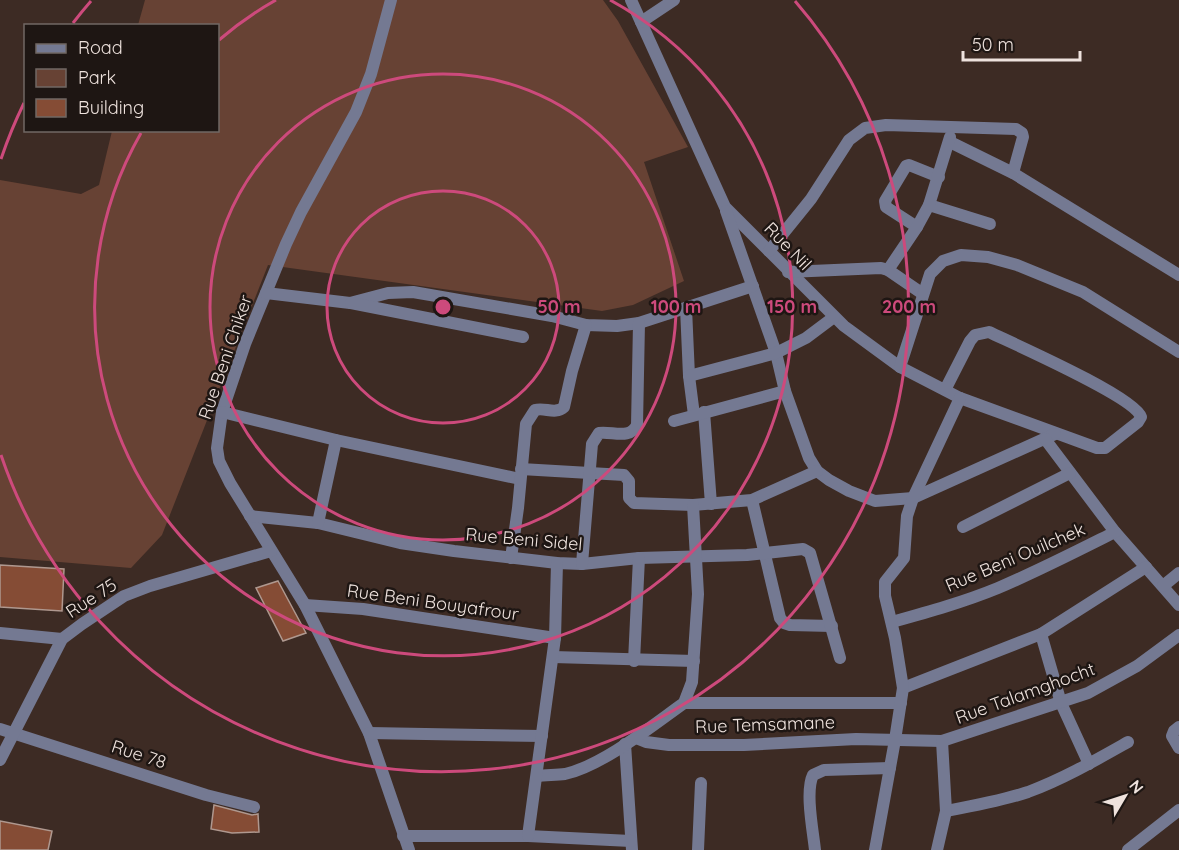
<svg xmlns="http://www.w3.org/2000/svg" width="1179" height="850" font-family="Quicksand,sans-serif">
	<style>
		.green { fill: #674234 }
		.building { fill: #854c35; stroke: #af988f; stroke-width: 1.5 }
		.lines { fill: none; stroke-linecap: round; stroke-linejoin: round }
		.street { stroke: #747992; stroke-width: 12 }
		.ring { fill: none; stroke: #cd4a7c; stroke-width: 3 }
		.labels { text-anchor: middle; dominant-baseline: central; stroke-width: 5; stroke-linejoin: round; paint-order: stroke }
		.street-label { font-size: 18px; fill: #eee2dd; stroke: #1e1613 }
		.centre { fill: #cd4a7c; stroke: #1e1613; stroke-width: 3 }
		.ring-label { font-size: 18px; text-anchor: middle; font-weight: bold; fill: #cd4a7c; stroke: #1e1613; stroke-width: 5; stroke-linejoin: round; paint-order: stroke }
	</style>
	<rect width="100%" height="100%" fill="#3d2b24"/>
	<!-- green -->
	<polygon class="green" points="145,0 603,0 618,21 688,147 644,162 684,281 633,305 602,311 268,265 162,535 131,568 0,557 0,180 81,194 99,185 112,131 218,130 218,26 138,25"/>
	<!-- building -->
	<g class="building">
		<polygon points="0,565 64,569 62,611 0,607"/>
		<polygon points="278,581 306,633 283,641 256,588"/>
		<polygon points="214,805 252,815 258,814 259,832 232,833 211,829"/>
		<polygon points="0,821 52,831 48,850 0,850"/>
	</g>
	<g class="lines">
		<!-- street -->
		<g class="street">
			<polyline points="391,0 371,74 356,112 301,212 286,244 245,344 222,412 217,448 219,461 230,483 305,605 369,733 409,850"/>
			<path d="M631 0 725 207 844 326 900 367 960 398 1097 448H1105L1138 422 1141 417C1135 397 1014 344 989 332L975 335 970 341 945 390"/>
			<polyline points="641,22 674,0"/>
			<polyline points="950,142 1013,173 1179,275"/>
			<polyline points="929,205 990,224"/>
			<polyline points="726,211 776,353 785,391 809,458 817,471 829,480 849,491 875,501 913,498 1055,434"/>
			<polyline points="917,227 886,207 885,201 906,166 909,165 939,177"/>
			<polyline points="769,251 811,199 849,140 865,128 886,125 1016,129 1022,133 1023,137 1013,173"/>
			<polyline points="888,270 917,227 929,205 950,137"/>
			<polyline points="788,272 881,268 888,270 923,294"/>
			<polyline points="266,293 350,303 388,293 413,292 552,316 586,325 617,326 639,323 753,286"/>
			<polyline points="351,303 523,337"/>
			<polyline points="686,308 689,376 694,415"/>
			<polyline points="900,367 930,274 943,261 961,255 988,257 1017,265 1083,292 1179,352"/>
			<polyline points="689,376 776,353 806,338 834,317"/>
			<polyline points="222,412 336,440 520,479"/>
			<polyline points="704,412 711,504"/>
			<polyline points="674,421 785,391"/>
			<polyline points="1045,439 1115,532 1179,605"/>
			<polyline points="521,469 624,475 629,481 629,498 634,503 693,505 752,500 817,471"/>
			<polyline points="752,500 780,618 784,623 790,625 832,626"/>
			<polyline points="250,516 318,523 400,543 454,551 557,563 582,564 639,558 747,555 803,549 810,553 840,658"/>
			<polyline points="318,523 336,440"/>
			<polyline points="963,527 1070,473"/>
			<path d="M511 558 518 508 526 424 535 410C545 407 555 415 564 407L572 371 586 325"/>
			<path d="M582 564 592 444 599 433C612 431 630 440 637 425L639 323"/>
			<polyline points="1163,586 1179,573"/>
			<polyline points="305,605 363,609 555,638"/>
			<path d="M892 622C928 612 964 602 998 588 1038 571 1077 551 1115 532"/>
			<polyline points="0,633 62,639"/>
			<polyline points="1041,634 1061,703 1089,764"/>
			<polyline points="553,657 694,661"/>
			<polyline points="634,661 639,558"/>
			<polyline points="903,688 1041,634 1146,567"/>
			<polyline points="684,703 901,703"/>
			<polyline points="1179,727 1174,731 1172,736 1179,748"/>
			<polyline points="0,729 206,795 254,807"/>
			<polyline points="369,733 542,736"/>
			<polyline points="636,738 646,742 669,745 744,745 856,739 942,741 1088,693 1137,666 1179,635"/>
			<polyline points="625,744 632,850"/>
			<polyline points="0,760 62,639 82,624 124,596 150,586 271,551"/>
			<path d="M537 776C546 775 556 775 565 774 602 766 653 725 684 703L692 682 698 594 693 505"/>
			<path d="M946 811C973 806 1001 801 1028 792 1063 779 1096 760 1128 742"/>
			<polyline points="403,836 528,836 631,841"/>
			<polyline points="528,836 555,638 557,563"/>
			<polyline points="698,850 701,783"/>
			<path d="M815 850C813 831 805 791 813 775L824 770 890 768"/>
			<polyline points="875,850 895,740 903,688 895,638 885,596 885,582 904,558 907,516 913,498 960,398"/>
			<polyline points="937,850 946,811 942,741"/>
			<polyline points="1128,850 1179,810"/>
		</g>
	</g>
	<!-- distance rings -->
	<g class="ring">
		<circle cx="443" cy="307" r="116"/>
		<circle cx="443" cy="307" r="233"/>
		<path d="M219 40A349 349 0 0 1 276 0M610 0A349 349 0 1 1 141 133"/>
		<path d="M1 159A466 466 0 0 1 24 103M73 23A466 466 0 0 1 91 1M795 1A466 466 0 1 1 1 455"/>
	</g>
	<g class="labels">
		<!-- street labels -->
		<g class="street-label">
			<text transform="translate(788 246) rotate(46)">Rue Nil</text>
			<text transform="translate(225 357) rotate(-71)">Rue Beni Chiker</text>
			<text transform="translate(524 539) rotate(5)">Rue Beni Sidel</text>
			<text transform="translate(1015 557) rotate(-23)">Rue Beni Ouilchek</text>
			<text transform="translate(91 598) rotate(-33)">Rue 75</text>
			<text transform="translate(433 602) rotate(8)">Rue Beni Bouyafrour</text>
			<text transform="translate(1025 693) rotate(-20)">Rue Talamghocht</text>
			<text transform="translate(765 724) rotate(-2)">Rue Temsamane</text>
			<text transform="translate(139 754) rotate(18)">Rue 78</text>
		</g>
	</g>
	<circle cx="443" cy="307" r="9" class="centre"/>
	<g class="ring-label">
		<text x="559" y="313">50 m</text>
		<text x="676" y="313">100 m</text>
		<text x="792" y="313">150 m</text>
		<text x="909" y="313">200 m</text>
	</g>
	<!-- legend -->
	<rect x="24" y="24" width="195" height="108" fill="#1e1613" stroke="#716864" stroke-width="1.5"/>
	<rect x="36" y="44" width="30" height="9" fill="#747992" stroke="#716864" stroke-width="1.5"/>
	<text x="78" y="54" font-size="18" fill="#eee2dd">Road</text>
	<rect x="36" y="69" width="30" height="18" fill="#674234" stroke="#716864" stroke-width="1.5"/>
	<text x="78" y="84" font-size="18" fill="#eee2dd">Park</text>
	<rect x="36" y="99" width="30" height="18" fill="#854c35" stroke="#716864" stroke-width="1.5"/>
	<text x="78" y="114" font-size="18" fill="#eee2dd">Building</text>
	<!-- north arrow -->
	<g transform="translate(1125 796) rotate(51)" stroke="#1e1613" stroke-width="4.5" paint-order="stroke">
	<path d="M0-4.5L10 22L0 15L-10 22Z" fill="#eee2dd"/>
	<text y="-9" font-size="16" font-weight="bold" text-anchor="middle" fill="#eee2dd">N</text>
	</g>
	<!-- scale -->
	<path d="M963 51v9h117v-9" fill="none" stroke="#eee2dd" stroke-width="3"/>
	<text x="972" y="51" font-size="18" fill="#eee2dd" stroke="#1e1613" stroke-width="4.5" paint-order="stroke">50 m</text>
</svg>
